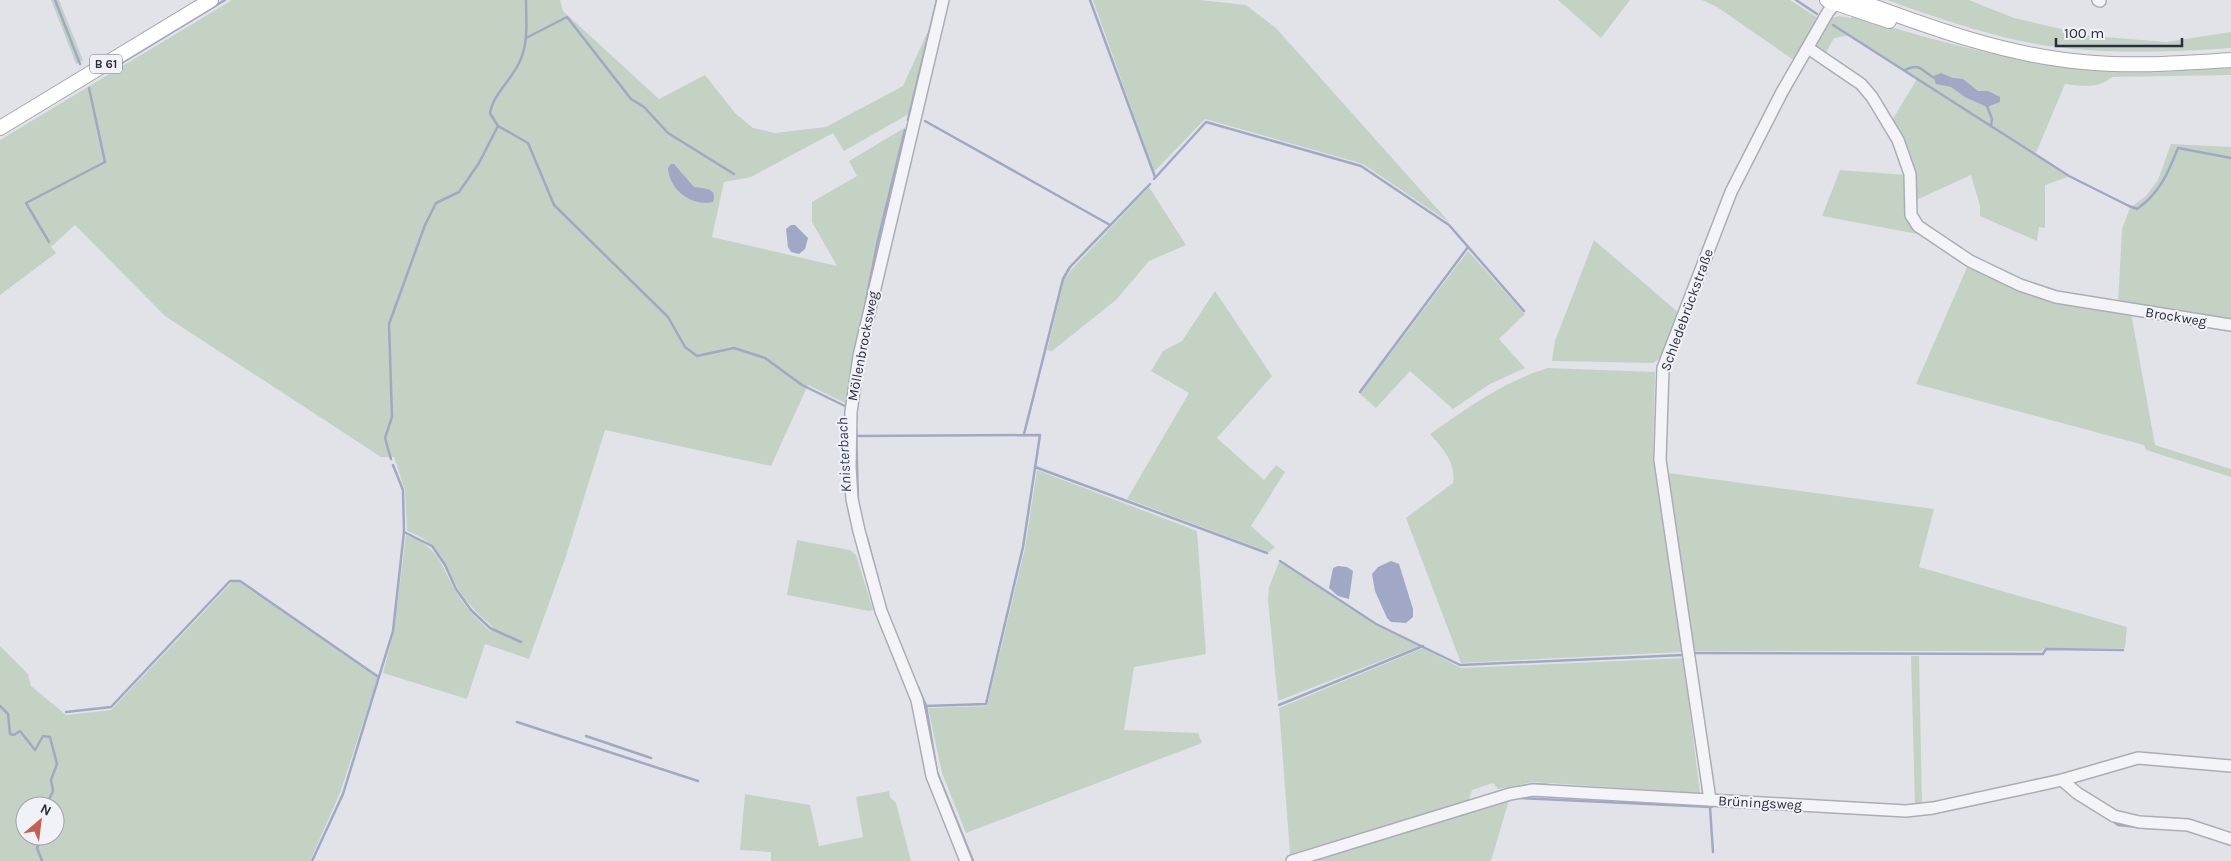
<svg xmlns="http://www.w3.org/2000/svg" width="2231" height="861" font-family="Karla,sans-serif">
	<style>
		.green { fill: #c4d2c4; fill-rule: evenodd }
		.water { fill: #a0a8c6 }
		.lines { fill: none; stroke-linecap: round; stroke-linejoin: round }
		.stream { stroke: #a0a8c6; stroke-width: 2.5 }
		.minor-casing { stroke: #abacb6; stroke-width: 14 }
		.major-casing { stroke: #a2a4b4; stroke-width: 16 }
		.minor { stroke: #f4f4f8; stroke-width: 11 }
		.major { stroke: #fff; stroke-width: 14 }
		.labels { text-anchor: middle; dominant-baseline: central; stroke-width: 4; stroke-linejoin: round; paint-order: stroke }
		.shield { fill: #f1f2f7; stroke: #666877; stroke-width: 1 }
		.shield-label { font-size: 12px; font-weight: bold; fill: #2b2d40 }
		.street-label { font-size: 14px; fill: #2b2d40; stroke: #f1f2f7 }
		.water-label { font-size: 15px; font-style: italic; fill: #384270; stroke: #f1f2f7 }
	</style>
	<rect width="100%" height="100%" fill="#e2e3e9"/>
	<!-- green -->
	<g class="green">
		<polygon points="51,0 59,0 83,60 76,64"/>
		<path d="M232 0H560L563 11 659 99 705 75 735 113 753 128 775 133 826 127 903 86 927 33 933 34 914 111 844 151 833 133 751 177 724 182 712 237 837 266 812 222V202L857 176 849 161 911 124 880 239 847 404 808 385 771 466 605 430 566 556 529 659 485 644 467 699 383 673 394 631 406 535C438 546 440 563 455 590 464 606 477 619 490 631L493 627C480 616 468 604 459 590 442 562 441 544 407 531L405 490 394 457H381L165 316 75 225 51 247 56 253 0 295V140Z"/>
		<polygon points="1093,0 1200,0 1246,5 1276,28 1450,223 1363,164 1205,119 1154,172"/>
		<polygon points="1558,0 1630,0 1601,38"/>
		<polygon points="1702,0 1790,0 1818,18 1795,61 1717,7"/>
		<path d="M1887 0H1969L2014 18 2092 36 2166 42 2231 32V48C2157 53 2080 56 2007 38 1966 28 1926 14 1887 0Z"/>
		<path d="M1839 16 1851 18 1853 16C1928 38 2004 61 2083 68 2132 73 2182 69 2231 68V75L2112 77C2099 89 2082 86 2065 84L2036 153 1850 35 1834 38 1824 56 1816 50V46L1832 18Z"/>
		<polygon points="1917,79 2068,177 2045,185 2045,228 2039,227 2037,241 1980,216 1980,206 1971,175 1914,201 1891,122"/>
		<polygon points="2171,144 2231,147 2231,321 2118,304 2122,229 2130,208 2146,196 2158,180"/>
		<polygon points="1840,170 1907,175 1909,217 1928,236 1822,216"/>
		<polygon points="1149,187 1186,245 1149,261 1116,300 1052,351 1047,350 1064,280 1072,269"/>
		<polygon points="1594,240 1680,314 1662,357 1653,363 1552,361 1555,341"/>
		<polygon points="1468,251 1525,314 1499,339 1525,368 1490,384 1453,409 1410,371 1376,408 1360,394"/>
		<polygon points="1969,263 1993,277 2131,313 2155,445 2231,469 2231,477 2146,450 2144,445 1916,384"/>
		<polygon points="1215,291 1272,376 1217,438 1264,480 1276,465 1285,472 1251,526 1275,547 1269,552 1127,499 1189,393 1151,371 1163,351 1182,341"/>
		<path d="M1548 368 1655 372 1653 459 1682 652 1461 663 1406 518 1453 483C1456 462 1443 449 1430 434 1467 408 1505 381 1548 368Z"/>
		<polygon points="1037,470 1197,531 1206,654 1134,667 1124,730 1198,733 1202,743 966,833 942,773 928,708 987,706 1025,548"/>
		<polygon points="1668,473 1934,509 1919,567 2127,627 2125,648 2044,648 2042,651 1693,651"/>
		<polygon points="797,540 850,550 856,555 873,610 869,611 787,595"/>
		<polygon points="1279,562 1375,625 1419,646 1278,701 1268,600 1269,587"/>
		<path d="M232 582H239L378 678 340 793 310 861H0V646L28 674 31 686 66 715 111 710ZM25 806H55V836H25Z"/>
		<polygon points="1423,648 1461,668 1683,658 1700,793 1533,782 1498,789 1493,783 1472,790 1469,800 1290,854 1279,708"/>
		<polygon points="1911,656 1919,656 1922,804 1915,805"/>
		<polygon points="889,791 890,797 896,803 911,861 771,861 771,852 740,850 745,794 810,805 819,846 863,837 856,797"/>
		<polygon points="1509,800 1491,861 1303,861"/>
	</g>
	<!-- water -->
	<g class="water">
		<polygon points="1941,73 1953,78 1963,79 1978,91 1988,91 2000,97 2000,102 1987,107 1965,97 1951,87 1936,84 1933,76"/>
		<path d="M671 164H674L694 187C704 189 718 187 713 202 691 207 669 189 668 168Z"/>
		<polygon points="791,225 795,225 808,238 805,249 799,254 791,252 788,247 786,229"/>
		<polygon points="1391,561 1399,564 1413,609 1413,617 1406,623 1391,622 1387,618 1375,591 1372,574 1378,567"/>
		<polygon points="1338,566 1347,567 1353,571 1349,599 1338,596 1329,588 1333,568"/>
	</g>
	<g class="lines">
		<!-- stream -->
		<g class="stream">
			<polyline points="55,0 80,64"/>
			<path d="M526 0C526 21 529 44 519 63 511 80 493 95 490 113L498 126 528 143 554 205 668 317 685 347 697 356 734 348 765 358 802 385 849 408"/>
			<polyline points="1090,0 1155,177"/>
			<polyline points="1796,0 1817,14"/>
			<path d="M1833 25 2069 176 2129 206 2137 209C2160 193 2168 173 2178 148L2231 158"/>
			<polyline points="526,38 567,17 631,99 644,107 668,133 734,174"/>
			<polyline points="110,70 225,0"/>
			<path d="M1905 70C1921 62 1922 72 1935 78"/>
			<polyline points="1987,106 1992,119 1991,126"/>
			<polyline points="908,120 937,0"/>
			<polyline points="925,121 1110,225"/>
			<polyline points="1154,179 1206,122 1361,166 1449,225 1524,311"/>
			<polyline points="49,242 26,203 105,162 89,88"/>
			<polyline points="865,306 878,240 905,130"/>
			<polyline points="1360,392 1468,247"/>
			<polyline points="856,429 858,501"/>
			<polyline points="1024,434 1063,279 1070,267 1150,184"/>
			<polyline points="856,436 1040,435 1023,547 986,704 926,706"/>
			<polyline points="391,459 385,438 392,417 389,324 425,225 436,203 459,192 479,163 498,126"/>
			<polyline points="1035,467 1267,553"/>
			<polyline points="404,532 432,546 445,565 456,589 471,610 490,628 521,642"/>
			<polyline points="867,538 881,591"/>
			<polyline points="1280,561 1376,624 1460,665 1683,655"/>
			<polyline points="1693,653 2043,654 2046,649 2123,650"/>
			<polyline points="918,687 926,706 937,772 973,861"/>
			<polyline points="1279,705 1423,646"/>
			<polyline points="0,706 8,714 10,734 14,735 20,731 35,750 43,736 50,737 57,764 51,780 53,791 46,806"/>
			<polyline points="66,712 111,707 230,581 240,581 377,676"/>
			<polyline points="517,722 698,781"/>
			<polyline points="586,736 651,758"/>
			<polyline points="1508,789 1533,784 1549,785"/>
			<polyline points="1519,798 1712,807"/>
			<polyline points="1710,807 1713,852"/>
			<polyline points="1935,813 2027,793"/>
			<polyline points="2112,820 2118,825 2147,828"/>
			<polyline points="42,836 37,848 42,861"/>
			<polyline points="312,861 343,794 393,631 404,532 403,490 393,465"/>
		</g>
		<!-- minor casing -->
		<g class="minor-casing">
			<g id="minor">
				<polyline points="943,0 859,356 851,412 850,467 852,499 859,531 881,611 917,700 932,776 966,861"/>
				<polyline points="2098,0 2100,1"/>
				<polyline points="1808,48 1861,84 1872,97 1898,140 1910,174 1911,215 1918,226 1970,261 2020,285 2056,297 2231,325"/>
				<polyline points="2062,780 2077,793 2114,816 2139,822 2188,825 2231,839"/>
				<polyline points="1710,800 1660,460 1663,368 1731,192 1782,92 1828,12 1838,0"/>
				<polyline points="1292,861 1510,794 1533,790 1906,811 1933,808 2062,780 2138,758 2231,766"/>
			</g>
		</g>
		<!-- major casing -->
		<g class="major-casing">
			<g id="major">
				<polyline points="1827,0 1889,21"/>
				<path d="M1856 0C1929 27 2004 55 2083 62 2132 67 2182 63 2231 60"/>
				<polyline points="0,128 211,0"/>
			</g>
		</g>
		<!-- minor -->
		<use href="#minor" class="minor"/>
		<!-- major -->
		<use href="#major" class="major"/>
	</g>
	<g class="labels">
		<!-- shield labels -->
		<rect class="shield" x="90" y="54.5" width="32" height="19" rx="4"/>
		<g class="shield-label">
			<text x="106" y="64">B 61</text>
		</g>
		<!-- street labels -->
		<g class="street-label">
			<text transform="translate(1687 310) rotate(-70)">Schledebrückstraße</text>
			<text transform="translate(2176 317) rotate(9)">Brockweg</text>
			<text transform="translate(863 346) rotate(-79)">Möllenbrocksweg</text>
			<text transform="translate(1760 803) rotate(3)">Brüningsweg</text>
		</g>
		<!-- water labels -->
		<g class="water-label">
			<text transform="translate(844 455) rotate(-93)">Knisterbach</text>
		</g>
	</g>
	<!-- north arrow -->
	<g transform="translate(40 821) rotate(28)"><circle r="24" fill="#f1f2f7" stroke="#a2a3ae"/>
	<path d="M0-4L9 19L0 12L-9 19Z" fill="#c46051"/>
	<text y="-8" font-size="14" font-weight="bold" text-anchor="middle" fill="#2b2d40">N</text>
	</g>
	<!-- scale -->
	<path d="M2056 38v8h126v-8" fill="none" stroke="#2b2d40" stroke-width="2.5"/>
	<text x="2064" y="38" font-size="15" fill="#2b2d40" stroke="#f1f2f7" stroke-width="4" paint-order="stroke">100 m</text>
</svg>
